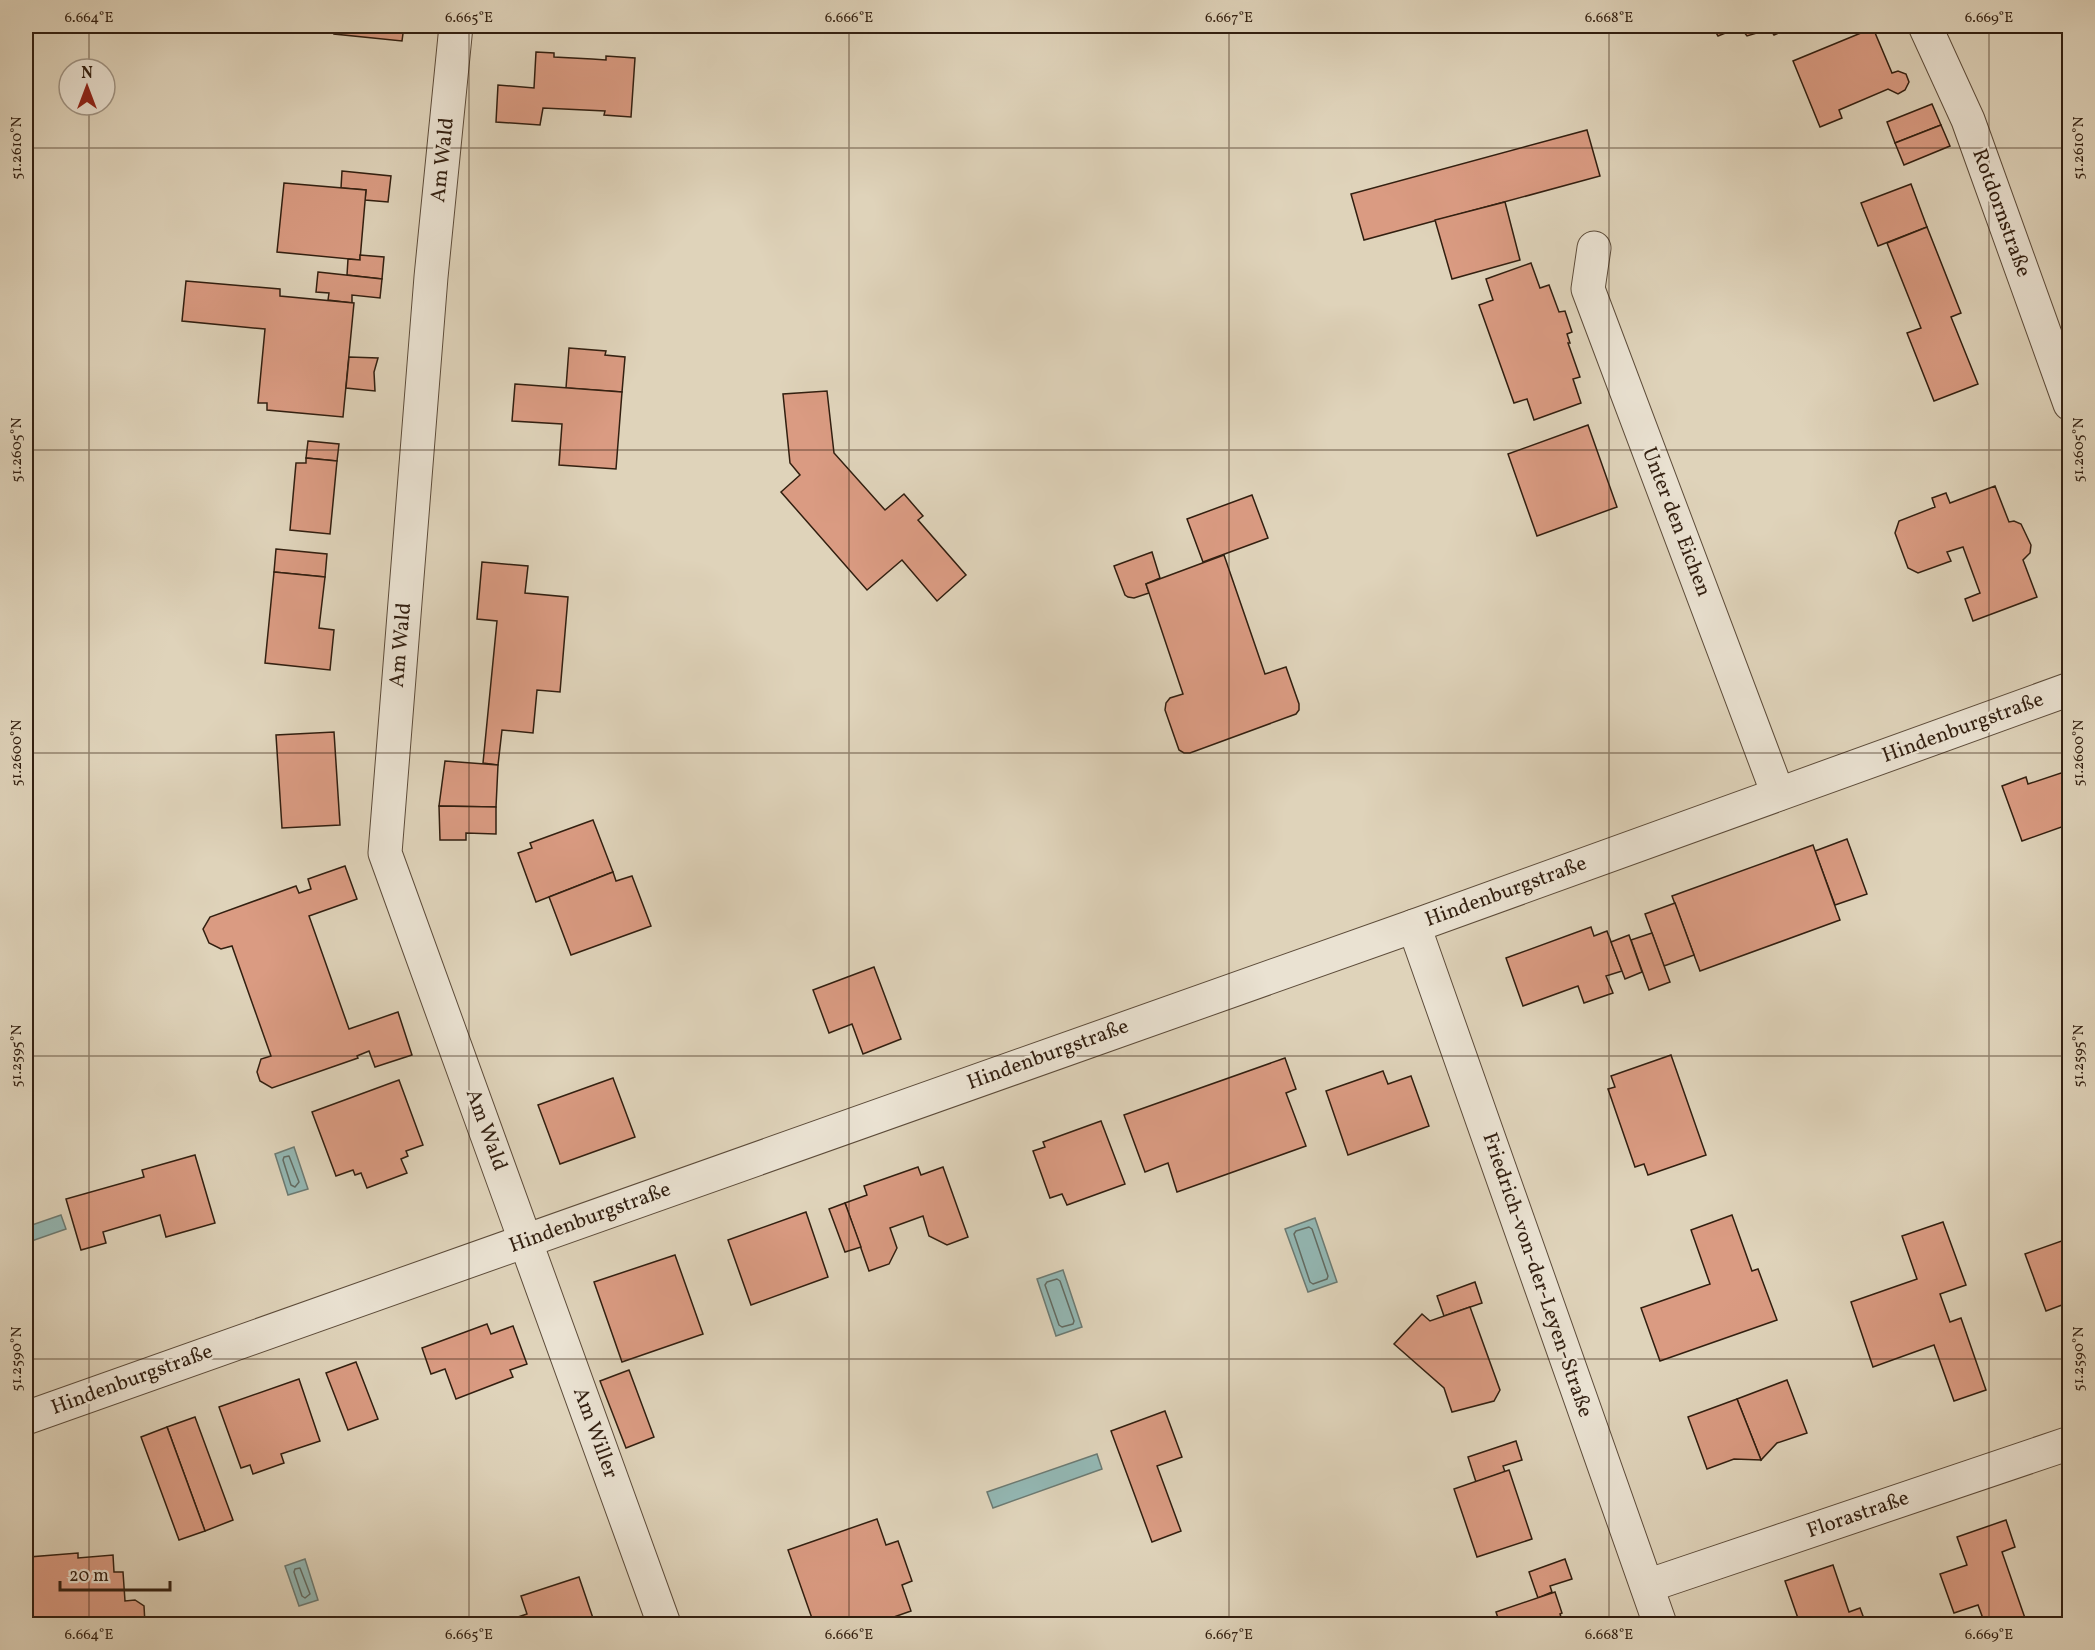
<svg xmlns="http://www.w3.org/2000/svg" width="2095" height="1650" font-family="Vollkorn,serif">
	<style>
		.water { fill: #93b7b3; stroke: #6c7a72; stroke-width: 1.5 }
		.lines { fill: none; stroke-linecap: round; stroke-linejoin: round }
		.shore { stroke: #626b62; stroke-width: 1.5 }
		.building { fill: #da9b82; stroke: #321f10; stroke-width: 1.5 }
		.street-casing { stroke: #5d4c3a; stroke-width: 35 }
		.street { stroke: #eae2d2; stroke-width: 33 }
		.ticks { fill: none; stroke: #321f10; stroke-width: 1.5; stroke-opacity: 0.45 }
		.labels { text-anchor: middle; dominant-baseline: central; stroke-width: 5; stroke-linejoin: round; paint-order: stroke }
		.street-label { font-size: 21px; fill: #321f10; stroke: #eae2d2 }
		.neatline { fill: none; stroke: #321f10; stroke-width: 2 }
		.ticks-label { font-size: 15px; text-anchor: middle; fill: #321f10 }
	</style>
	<rect width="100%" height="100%" fill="#dfd3ba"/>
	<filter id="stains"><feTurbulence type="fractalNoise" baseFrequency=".00333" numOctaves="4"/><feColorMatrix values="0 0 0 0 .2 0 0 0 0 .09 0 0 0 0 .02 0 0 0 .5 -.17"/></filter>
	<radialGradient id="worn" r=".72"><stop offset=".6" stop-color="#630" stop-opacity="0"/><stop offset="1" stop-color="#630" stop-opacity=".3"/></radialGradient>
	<!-- water -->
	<g class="water">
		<polygon points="294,1147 308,1189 288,1195 275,1154"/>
		<polygon points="61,1215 66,1229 26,1243 26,1227"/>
		<polygon points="1315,1218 1337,1282 1308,1292 1285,1229"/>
		<polygon points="1063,1270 1082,1327 1056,1336 1037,1279"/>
		<polygon points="1097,1454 1102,1469 993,1508 987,1492"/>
		<polygon points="305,1559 318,1600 299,1606 285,1566"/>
	</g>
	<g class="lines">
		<!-- shore -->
		<g class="shore">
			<polygon points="289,1156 299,1182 295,1187 291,1185 283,1160 284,1157"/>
			<polygon points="1309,1227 1312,1229 1328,1276 1327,1279 1313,1284 1310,1282 1294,1234 1296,1231"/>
			<polygon points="1057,1279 1060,1281 1074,1321 1073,1324 1062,1327 1059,1325 1045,1285 1047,1282"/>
			<polygon points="300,1568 310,1594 305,1598 302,1596 294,1572 295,1569"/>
		</g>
	</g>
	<!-- building -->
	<g class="building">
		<polygon points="335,26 404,26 402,41 334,34"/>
		<polygon points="1712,26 1795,26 1774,35 1770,29 1747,36 1740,27 1718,36"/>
		<polygon points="1873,28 1892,73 1898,71 1906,74 1909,82 1905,90 1898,94 1888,89 1839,110 1842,118 1820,127 1793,61"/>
		<polygon points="536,52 554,53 554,57 592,59 606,60 606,56 635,58 631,117 604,115 605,111 543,108 540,125 496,122 498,85 534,88"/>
		<polygon points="1932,104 1941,125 1895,143 1887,122"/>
		<polygon points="1941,125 1950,146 1904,165 1895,143"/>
		<polygon points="1587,130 1600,176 1364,240 1351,194"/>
		<polygon points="342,171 391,176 388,202 365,200 366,190 341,188"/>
		<polygon points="284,183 366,190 360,260 277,252"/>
		<polygon points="1911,184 1927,227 1878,246 1861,203"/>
		<polygon points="1505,202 1520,260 1452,279 1435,220"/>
		<polygon points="1927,227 1961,313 1951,317 1978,384 1934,401 1907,333 1921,328 1887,243"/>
		<polygon points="360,255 384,257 382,279 347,275 348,259 360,260"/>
		<polygon points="1531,263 1540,288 1549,285 1559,312 1565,311 1572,332 1567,334 1570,343 1568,343 1580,377 1573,379 1581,403 1534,420 1527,399 1514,403 1479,305 1493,300 1486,279"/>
		<polygon points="318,272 382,279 380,298 352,295 352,303 328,300 329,293 316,292"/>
		<polygon points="186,281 280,289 280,296 354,303 343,417 267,410 267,403 258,403 265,329 182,321"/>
		<polygon points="569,348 606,351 605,355 625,357 622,392 566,388"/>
		<polygon points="349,357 378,358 374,372 375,391 346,388"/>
		<polygon points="515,384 622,392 616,469 559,465 562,424 512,421"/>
		<polygon points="827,391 834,453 885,510 904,494 923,516 918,520 966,575 937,601 902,560 867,590 781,492 800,475 790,463 783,394"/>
		<polygon points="1588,425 1617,507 1537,536 1508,454"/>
		<polygon points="308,441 339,444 337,461 306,458"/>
		<polygon points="306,458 337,461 330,534 290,530 296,463 306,463"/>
		<polygon points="1995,486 2009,522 2014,521 2021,524 2031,545 2030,553 2023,560 2037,597 1973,621 1965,599 1980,593 1963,547 1947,552 1951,561 1918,573 1908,568 1895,533 1899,521 1935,507 1932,498 1946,493 1950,503"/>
		<polygon points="1252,495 1268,538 1203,562 1187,519"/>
		<polygon points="276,549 327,554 325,577 274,572"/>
		<polygon points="1152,552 1160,578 1146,584 1149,593 1134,598 1128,597 1125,595 1114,566"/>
		<polygon points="1224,555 1265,674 1286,667 1299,704 1299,710 1296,714 1190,753 1184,753 1179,750 1165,710 1166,703 1170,698 1183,694 1146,584"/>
		<polygon points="482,562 528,566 525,593 568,597 560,692 537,690 533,733 502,730 498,765 483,763 497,621 477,619"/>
		<polygon points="274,572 325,577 319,628 334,630 330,670 265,663"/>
		<polygon points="334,732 340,825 282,828 276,735"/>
		<polygon points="445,761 498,765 496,807 439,806"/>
		<polygon points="2070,770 2070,824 2022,841 2002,786 2026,777 2028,784"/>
		<polygon points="439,806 496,807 496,834 466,833 466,840 440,840"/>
		<polygon points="593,820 613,872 536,902 518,853 532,848 530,843"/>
		<polygon points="1847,839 1867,894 1835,905 1815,851"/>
		<polygon points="1813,845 1840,920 1700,971 1672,896"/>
		<polygon points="345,866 357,899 309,916 349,1029 398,1012 412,1055 375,1067 369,1051 357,1056 358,1058 272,1088 260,1081 257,1072 261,1059 271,1056 232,946 221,949 209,943 203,929 210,917 296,886 299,893 311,889 308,879"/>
		<polygon points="613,872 616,881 632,876 651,926 571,955 549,897"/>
		<polygon points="1675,903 1694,955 1664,966 1645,914"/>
		<polygon points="1591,927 1594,936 1607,931 1622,971 1606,976 1613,993 1584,1003 1578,986 1523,1006 1506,958"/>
		<polygon points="1652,933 1670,982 1649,990 1631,940"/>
		<polygon points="1629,935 1642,972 1625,979 1611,942"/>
		<polygon points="874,967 901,1039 863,1054 852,1024 829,1033 813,990"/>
		<polygon points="1671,1055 1706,1155 1648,1175 1644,1164 1635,1167 1608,1089 1615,1087 1611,1076"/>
		<polygon points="1285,1058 1296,1089 1286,1093 1306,1146 1177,1192 1168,1163 1145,1172 1124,1115"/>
		<polygon points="1383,1071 1388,1084 1411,1076 1429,1126 1348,1155 1326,1091"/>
		<polygon points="613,1078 635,1137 560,1164 538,1105"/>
		<polygon points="399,1080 423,1145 406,1151 408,1156 401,1159 407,1173 367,1188 361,1173 355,1175 353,1170 336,1176 312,1112"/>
		<polygon points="1101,1121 1125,1184 1067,1205 1062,1194 1050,1198 1033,1151 1045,1147 1043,1142"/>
		<polygon points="195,1155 215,1223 166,1237 160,1215 103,1232 106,1243 81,1250 66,1199 144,1177 142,1170"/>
		<polygon points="918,1167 921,1175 943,1167 968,1237 947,1245 929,1236 923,1216 890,1228 897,1248 889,1264 869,1271 845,1203 867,1195 864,1186"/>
		<polygon points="845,1203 861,1247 845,1252 829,1209"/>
		<polygon points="806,1212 828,1277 751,1305 728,1240"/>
		<polygon points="1732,1215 1752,1271 1758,1269 1777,1320 1660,1361 1641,1308 1710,1284 1691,1230"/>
		<polygon points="1943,1222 1966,1285 1940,1294 1950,1322 1961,1318 1986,1390 1954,1401 1934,1345 1873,1367 1851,1302 1917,1279 1902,1236"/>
		<polygon points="2070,1238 2070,1302 2046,1311 2025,1254"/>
		<polygon points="675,1255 703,1334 622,1362 594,1282"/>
		<polygon points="1475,1282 1482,1303 1444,1316 1437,1296"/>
		<polygon points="1470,1307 1500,1390 1494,1401 1452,1412 1444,1388 1394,1344 1422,1314 1430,1321"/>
		<polygon points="487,1324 491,1334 513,1326 527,1364 510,1370 513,1377 456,1399 445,1369 431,1374 422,1348"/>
		<polygon points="356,1362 378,1419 348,1430 326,1373"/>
		<polygon points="629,1370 654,1437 626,1448 600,1381"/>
		<polygon points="299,1379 320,1441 281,1454 284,1463 253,1474 250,1465 241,1468 219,1407"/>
		<polygon points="1787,1380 1807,1433 1777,1443 1761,1460 1737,1399"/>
		<polygon points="1737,1399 1761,1460 1734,1459 1707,1469 1688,1417"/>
		<polygon points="1165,1411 1182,1457 1157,1466 1181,1531 1152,1542 1111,1431"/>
		<polygon points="195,1417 233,1520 205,1531 167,1427"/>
		<polygon points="167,1427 205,1531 179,1540 141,1437"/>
		<polygon points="1516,1441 1522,1460 1503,1466 1505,1472 1476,1482 1468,1457"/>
		<polygon points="1509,1470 1532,1539 1477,1557 1454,1489"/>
		<polygon points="877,1519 886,1545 898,1541 912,1581 902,1585 911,1611 874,1624 814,1624 788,1550"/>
		<polygon points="2006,1520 2015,1547 2002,1552 2026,1621 2017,1624 1985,1624 1978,1605 1954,1613 1940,1574 1967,1565 1957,1537"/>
		<polygon points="78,1553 78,1558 113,1555 114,1572 123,1572 125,1601 135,1600 144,1606 145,1624 26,1624 26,1561 29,1560 29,1557"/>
		<polygon points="1565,1559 1572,1579 1550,1586 1552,1592 1538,1598 1529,1572"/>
		<polygon points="1833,1565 1849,1612 1860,1608 1866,1624 1800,1624 1785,1581"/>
		<polygon points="579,1577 595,1624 518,1624 515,1618 527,1614 521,1596"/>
		<polygon points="1555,1592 1562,1613 1560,1614 1563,1624 1500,1624 1496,1612"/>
	</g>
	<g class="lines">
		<!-- street casing -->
		<g class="street-casing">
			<g id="street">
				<polyline points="456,26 431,277 385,853 664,1624"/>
				<polyline points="1925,26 1968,120 2070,404"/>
				<polyline points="1594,248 1588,289 1778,794"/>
				<polyline points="1414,926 1660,1624"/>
				<polyline points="26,1418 1414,926 2070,689"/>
				<polyline points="1647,1586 2070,1443"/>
			</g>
		</g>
		<!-- street -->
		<use href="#street" class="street"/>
	</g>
	<!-- ticks -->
	<path class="ticks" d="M89 26V69M469 26V1624M849 26V1624M1229 26V1624M1609 26V1624M1989 26V1624M89 105V1624M26 148H2070M26 450H2070M26 753H2070M26 1056H2070M26 1359H2070"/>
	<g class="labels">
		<!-- street labels -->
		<g class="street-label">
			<text transform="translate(443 160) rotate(-84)">Am Wald</text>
			<text transform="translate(2001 213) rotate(70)">Rotdornstraße</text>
			<text transform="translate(1676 522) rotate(69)">Unter den Eichen</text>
			<text transform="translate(401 645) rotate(-85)">Am Wald</text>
			<text transform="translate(1963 728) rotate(-20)">Hindenburgstraße</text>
			<text transform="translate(1506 892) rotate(-20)">Hindenburgstraße</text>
			<text transform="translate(1048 1055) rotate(-20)">Hindenburgstraße</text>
			<text transform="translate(486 1130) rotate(70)">Am Wald</text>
			<text transform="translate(590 1218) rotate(-20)">Hindenburgstraße</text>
			<text transform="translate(1537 1275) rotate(71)">Friedrich-von-der-Leyen-Straße</text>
			<text transform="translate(132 1380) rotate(-20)">Hindenburgstraße</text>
			<text transform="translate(595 1433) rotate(70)">Am Willer</text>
			<text transform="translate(1858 1515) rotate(-19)">Florastraße</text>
		</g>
	</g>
	<!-- margin -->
	<rect width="2095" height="1650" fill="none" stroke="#dfd3ba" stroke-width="66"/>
	<!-- north arrow -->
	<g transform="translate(87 87)"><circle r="28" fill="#eae2d2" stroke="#a09484" stroke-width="1.5"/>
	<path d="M0-4.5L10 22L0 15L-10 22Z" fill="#8f2418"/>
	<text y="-9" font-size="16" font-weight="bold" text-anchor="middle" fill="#321f10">N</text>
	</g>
	<!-- scale -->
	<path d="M60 1581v9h110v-9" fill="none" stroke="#321f10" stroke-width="3"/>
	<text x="69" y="1581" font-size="18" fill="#321f10" stroke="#eae2d2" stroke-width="4.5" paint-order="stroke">20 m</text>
	<rect x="33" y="33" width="2029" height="1584" class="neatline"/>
	<g class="ticks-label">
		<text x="89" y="22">6.664°E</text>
		<text x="469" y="22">6.665°E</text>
		<text x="849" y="22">6.666°E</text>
		<text x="1229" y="22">6.667°E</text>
		<text x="1609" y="22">6.668°E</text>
		<text x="1989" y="22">6.669°E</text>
		<text transform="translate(16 148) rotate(-90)" y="5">51.2610°N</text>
		<text transform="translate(2078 148) rotate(-90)" y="5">51.2610°N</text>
		<text transform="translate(16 450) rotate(-90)" y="5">51.2605°N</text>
		<text transform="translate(2078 450) rotate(-90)" y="5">51.2605°N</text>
		<text transform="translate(16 753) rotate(-90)" y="5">51.2600°N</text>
		<text transform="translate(2078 753) rotate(-90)" y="5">51.2600°N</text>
		<text transform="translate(16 1056) rotate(-90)" y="5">51.2595°N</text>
		<text transform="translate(2078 1056) rotate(-90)" y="5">51.2595°N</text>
		<text transform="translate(16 1359) rotate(-90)" y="5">51.2590°N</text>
		<text transform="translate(2078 1359) rotate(-90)" y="5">51.2590°N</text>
		<text x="89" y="1639">6.664°E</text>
		<text x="469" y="1639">6.665°E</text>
		<text x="849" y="1639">6.666°E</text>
		<text x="1229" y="1639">6.667°E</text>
		<text x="1609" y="1639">6.668°E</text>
		<text x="1989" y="1639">6.669°E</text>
	</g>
	<rect width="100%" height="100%" filter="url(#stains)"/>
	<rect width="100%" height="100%" fill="url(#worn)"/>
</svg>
